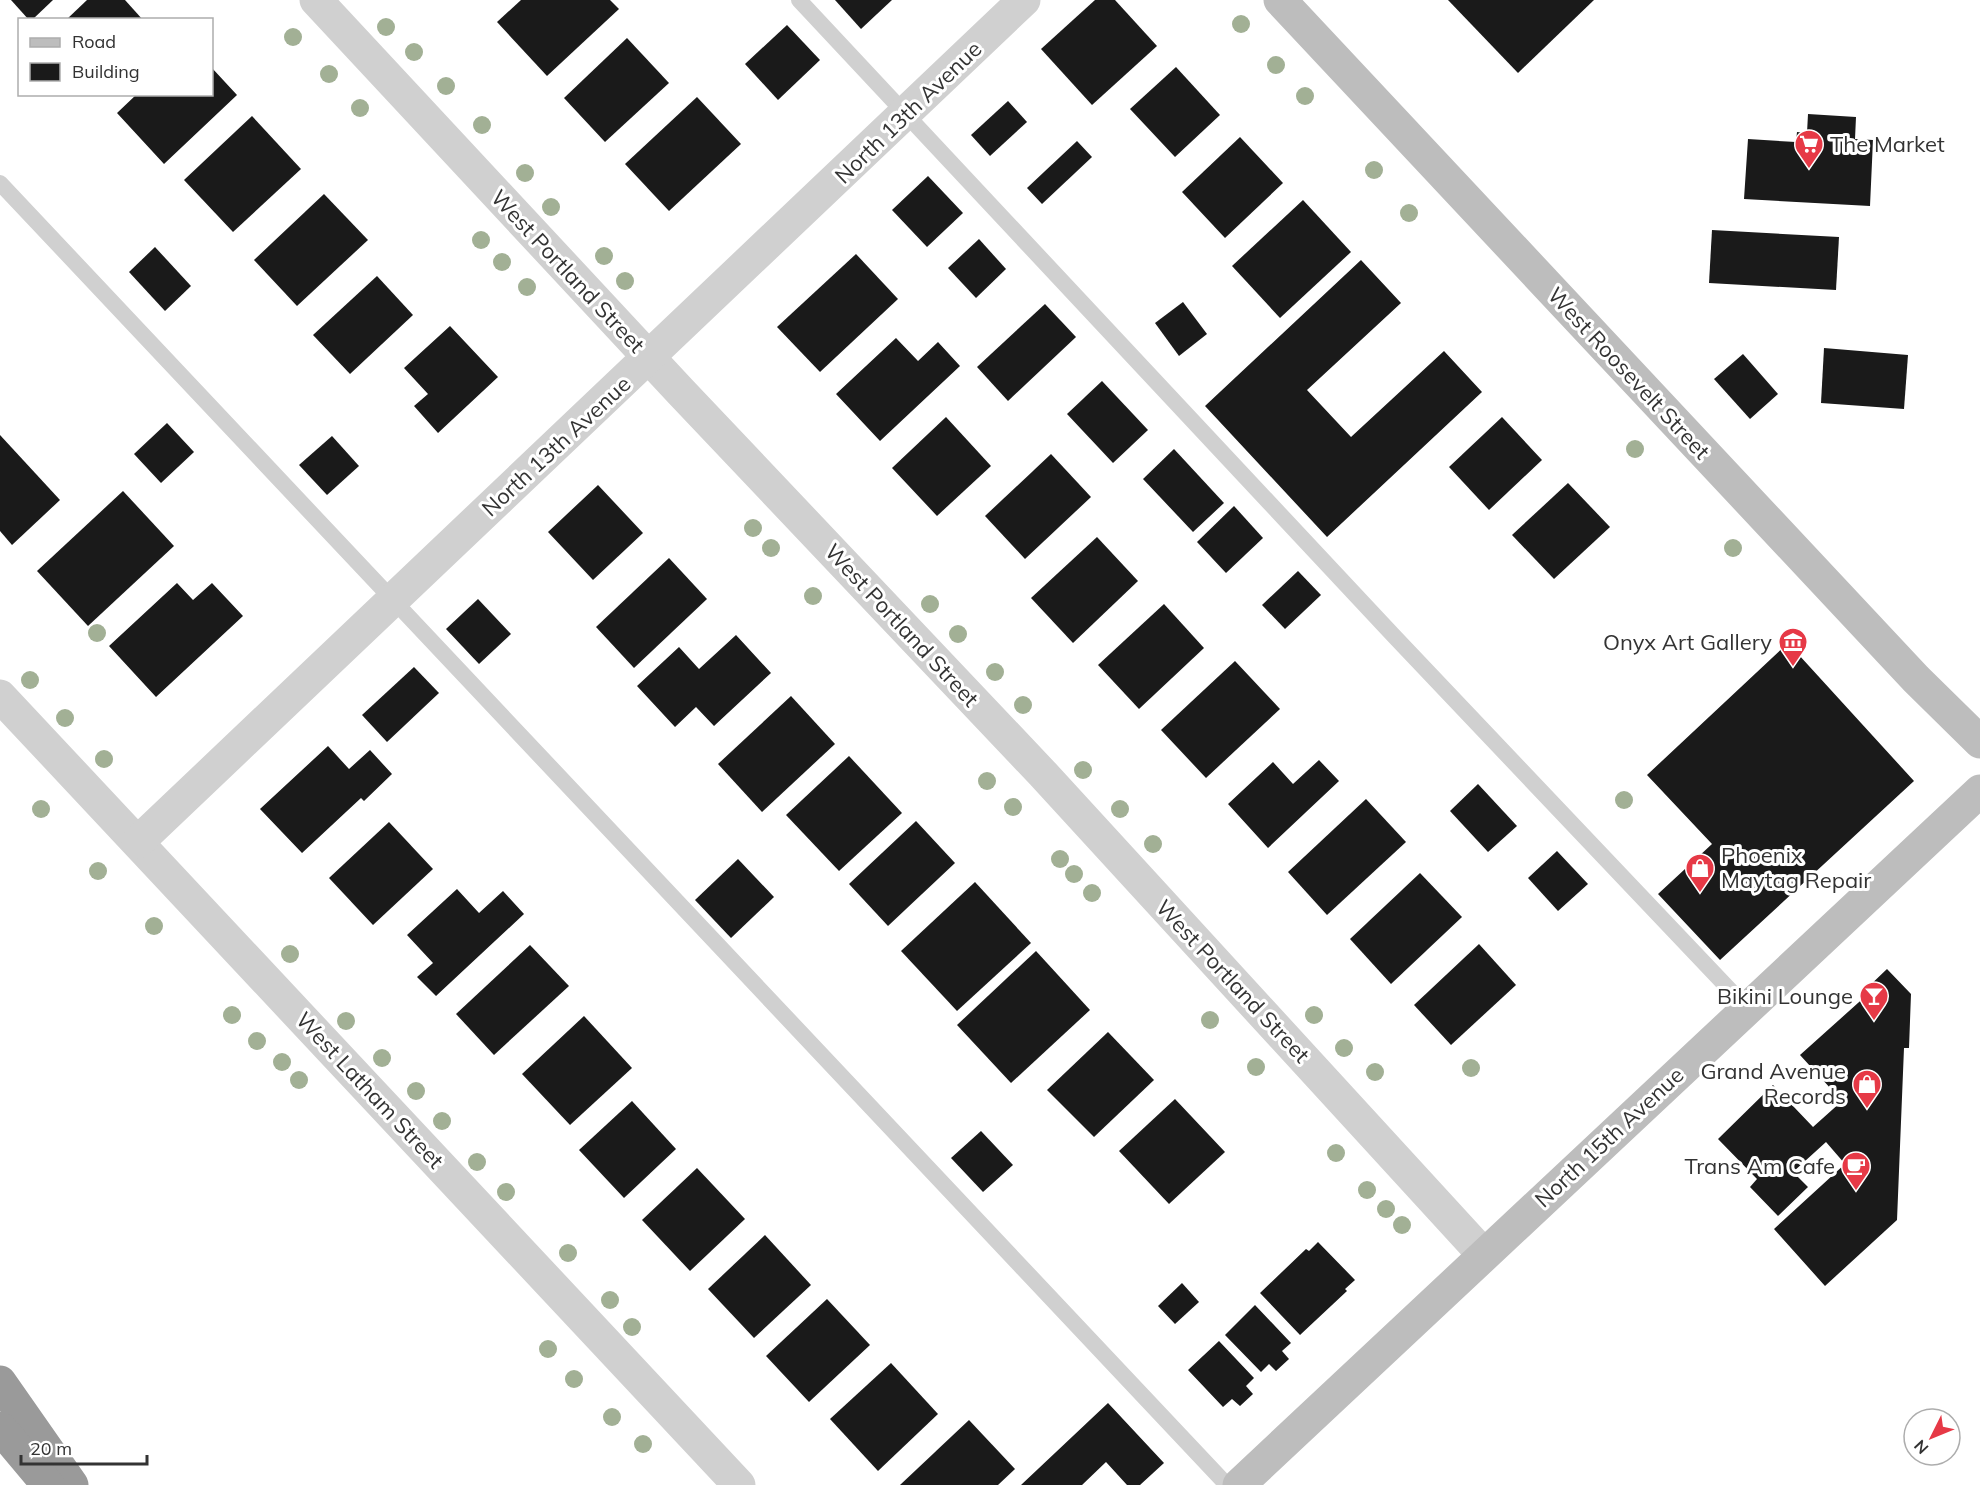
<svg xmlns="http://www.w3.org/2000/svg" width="1980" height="1485" font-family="Mulish,sans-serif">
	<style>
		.building { fill: #1a1a1a }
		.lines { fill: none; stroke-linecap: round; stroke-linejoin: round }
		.lane { stroke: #d0d0d0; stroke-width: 16 }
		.street { stroke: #d0d0d0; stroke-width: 33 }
		.secondary { stroke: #bdbdbd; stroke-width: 33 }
		.highway { stroke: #9a9a9a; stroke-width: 33 }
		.tree { fill: #a2b095 }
		.labels { text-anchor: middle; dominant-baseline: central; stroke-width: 6; stroke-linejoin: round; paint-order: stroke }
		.street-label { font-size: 22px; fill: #333; stroke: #fff }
		.poi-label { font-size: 22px; fill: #333; stroke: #fff; text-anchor: end }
	</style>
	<rect width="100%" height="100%" fill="#fff"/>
	<!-- building -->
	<g class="building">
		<polygon points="11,0 53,0 32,20 29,20"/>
		<polygon points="87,0 125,0 143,20 66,20"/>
		<polygon points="521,0 610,0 619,9 547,76 497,22"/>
		<polygon points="835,0 892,0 861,29"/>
		<polygon points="1095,0 1115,0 1157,46 1092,105 1041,49"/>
		<polygon points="1448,0 1594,0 1518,73"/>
		<polygon points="787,25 820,60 778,100 745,64"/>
		<polygon points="627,38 669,83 605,142 564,98"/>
		<polygon points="1176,67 1220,115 1175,157 1130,109"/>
		<polygon points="212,68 237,95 164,164 117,113 137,94 212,94"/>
		<polygon points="697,97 741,144 669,211 625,164"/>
		<polygon points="1008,101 1027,122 990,156 971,135"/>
		<polygon points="1808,114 1856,117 1855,139 1873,140 1870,206 1744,199 1748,139 1796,142 1797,132 1807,133"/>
		<polygon points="252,116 301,169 233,232 184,180"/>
		<polygon points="1240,137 1283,183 1225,238 1182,192"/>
		<polygon points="1077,141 1092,157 1042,204 1027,188"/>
		<polygon points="928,176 963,213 927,247 892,210"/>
		<polygon points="324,194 368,240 297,306 254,260"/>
		<polygon points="1303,200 1351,252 1280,318 1232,266"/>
		<polygon points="1712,230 1839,237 1836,290 1709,283"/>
		<polygon points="979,239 1006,269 976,298 948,268"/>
		<polygon points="155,247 191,286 165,311 129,272"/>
		<polygon points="856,254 898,299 820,372 777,327"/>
		<polygon points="1361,260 1401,303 1307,390 1351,437 1444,351 1482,392 1327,537 1205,406"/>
		<polygon points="377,276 413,315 350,374 313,335"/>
		<polygon points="1183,302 1207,334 1179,356 1155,323"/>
		<polygon points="1045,304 1076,337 1008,401 977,367"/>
		<polygon points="450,326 498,377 438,433 414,406 428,394 404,368"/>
		<polygon points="896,338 918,361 938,342 960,366 880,441 836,394"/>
		<polygon points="1824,348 1908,355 1904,409 1821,403"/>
		<polygon points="1743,354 1778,394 1750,419 1714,379"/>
		<polygon points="1102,381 1148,430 1113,463 1067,414"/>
		<polygon points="946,417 991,466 937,516 892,468"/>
		<polygon points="1502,417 1542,460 1489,510 1449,467"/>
		<polygon points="167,423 194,452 161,483 134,454"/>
		<polygon points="0,435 60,500 12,545 0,531"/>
		<polygon points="332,436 359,466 327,495 299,465"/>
		<polygon points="1174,449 1224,503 1193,532 1143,479"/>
		<polygon points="1051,454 1091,497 1025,559 985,516"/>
		<polygon points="1568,483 1610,527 1554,579 1512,535"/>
		<polygon points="598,485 643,533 593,580 548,532"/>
		<polygon points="123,491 174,546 88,626 37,571"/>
		<polygon points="1234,506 1263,538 1226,573 1197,542"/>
		<polygon points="1097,537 1138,581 1073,643 1031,598"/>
		<polygon points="669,558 707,599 634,668 596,627"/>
		<polygon points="1298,571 1321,595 1285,629 1262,605"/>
		<polygon points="177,583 193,600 212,583 243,616 156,697 109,646"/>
		<polygon points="478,599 511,634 479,664 446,629"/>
		<polygon points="1164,604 1204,648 1139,709 1098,665"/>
		<polygon points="736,635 771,673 714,726 696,707 675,727 637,686 679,647 699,669"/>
		<polygon points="1788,643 1914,781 1720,960 1658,894 1712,844 1647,775"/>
		<polygon points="1235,661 1280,709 1206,778 1161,730"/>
		<polygon points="414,667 439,693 387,742 362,715"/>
		<polygon points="791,696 835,744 762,812 718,764"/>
		<polygon points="328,746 349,769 370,750 392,774 364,801 361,798 302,853 260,809"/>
		<polygon points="849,756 902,813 839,871 786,815"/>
		<polygon points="1319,760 1339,781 1268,848 1228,804 1273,762 1293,784"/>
		<polygon points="1478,784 1517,826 1488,852 1450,811"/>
		<polygon points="1366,799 1406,842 1327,915 1288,872"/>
		<polygon points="916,821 955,863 888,926 849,884"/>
		<polygon points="389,822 433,869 373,925 329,878"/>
		<polygon points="1557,851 1588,884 1558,911 1528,878"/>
		<polygon points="738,859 774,897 731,938 695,900"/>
		<polygon points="1420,873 1462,917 1391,984 1350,939"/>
		<polygon points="975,882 1031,943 957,1011 901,951"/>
		<polygon points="457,889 479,913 503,891 524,914 436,996 417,977 433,963 407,935"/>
		<polygon points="1479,944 1516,985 1451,1045 1414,1005"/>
		<polygon points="530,945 569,986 494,1055 456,1014"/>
		<polygon points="1036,951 1090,1010 1011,1083 957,1025"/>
		<polygon points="1887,969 1911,994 1909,1048 1904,1048 1897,1220 1825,1286 1774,1229 1845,1164 1826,1142 1793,1172 1808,1187 1778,1216 1750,1187 1757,1179 1718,1139 1773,1085 1813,1127 1842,1101 1800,1055 1868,994 1865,990"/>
		<polygon points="584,1016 632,1068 570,1125 522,1074"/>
		<polygon points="1108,1032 1154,1080 1094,1137 1047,1090"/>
		<polygon points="1175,1099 1225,1152 1169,1204 1119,1151"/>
		<polygon points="632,1101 676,1149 624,1198 579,1150"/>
		<polygon points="981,1131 1013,1165 983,1192 951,1158"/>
		<polygon points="697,1168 745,1219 690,1271 642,1220"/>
		<polygon points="765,1235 811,1285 754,1338 708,1289"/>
		<polygon points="1318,1242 1355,1280 1345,1289 1347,1291 1300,1335 1260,1293 1306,1249 1309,1251"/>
		<polygon points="1182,1283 1199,1302 1175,1324 1158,1306"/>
		<polygon points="827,1299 870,1345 809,1402 766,1356"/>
		<polygon points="1255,1305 1291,1343 1282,1351 1289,1359 1276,1371 1269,1364 1261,1372 1225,1335"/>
		<polygon points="1219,1341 1254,1378 1246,1386 1253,1394 1240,1406 1232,1399 1223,1407 1188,1370"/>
		<polygon points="891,1363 938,1414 878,1471 830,1419"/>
		<polygon points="1108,1403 1164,1463 1140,1485 1127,1485 1106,1462 1082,1485 1021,1485"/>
		<polygon points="969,1420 1015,1469 998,1485 900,1485"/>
	</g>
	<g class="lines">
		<!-- lane -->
		<g class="lane">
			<polyline points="799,0 1393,635 1748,1009"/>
			<polyline points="0,183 1227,1485"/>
		</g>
		<!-- street -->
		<g class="street">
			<polyline points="316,0 681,392 1042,773 1483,1254"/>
			<polyline points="0,696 739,1485"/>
			<polyline points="138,842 1024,0"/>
		</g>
		<!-- secondary -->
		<g class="secondary">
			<polyline points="1280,0 1916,679 1980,742"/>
			<polyline points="1239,1485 1980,791"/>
		</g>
		<!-- highway -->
		<g class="highway">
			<polyline points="0,1382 72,1485"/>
			<polyline points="0,1428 48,1485"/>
		</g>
	</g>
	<!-- trees -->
	<g class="tree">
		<circle cx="1241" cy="24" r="9"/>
		<circle cx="386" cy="27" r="9"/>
		<circle cx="293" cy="37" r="9"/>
		<circle cx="414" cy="52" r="9"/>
		<circle cx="1276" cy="65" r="9"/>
		<circle cx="329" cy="74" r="9"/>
		<circle cx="446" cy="86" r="9"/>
		<circle cx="1305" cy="96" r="9"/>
		<circle cx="360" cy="108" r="9"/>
		<circle cx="482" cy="125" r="9"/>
		<circle cx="1374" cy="170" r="9"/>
		<circle cx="525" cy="173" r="9"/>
		<circle cx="551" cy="207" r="9"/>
		<circle cx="1409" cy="213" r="9"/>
		<circle cx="481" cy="240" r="9"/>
		<circle cx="604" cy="256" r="9"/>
		<circle cx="502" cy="262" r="9"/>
		<circle cx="625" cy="281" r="9"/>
		<circle cx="527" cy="287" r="9"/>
		<circle cx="1635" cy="449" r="9"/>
		<circle cx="753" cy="528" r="9"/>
		<circle cx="771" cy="548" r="9"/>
		<circle cx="1733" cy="548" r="9"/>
		<circle cx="813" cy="596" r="9"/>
		<circle cx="930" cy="604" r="9"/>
		<circle cx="97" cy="633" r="9"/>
		<circle cx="958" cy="634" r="9"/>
		<circle cx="995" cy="672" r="9"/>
		<circle cx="30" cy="680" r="9"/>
		<circle cx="1023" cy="705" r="9"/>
		<circle cx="65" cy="718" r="9"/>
		<circle cx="104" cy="759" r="9"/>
		<circle cx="1083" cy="770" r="9"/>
		<circle cx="987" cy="781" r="9"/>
		<circle cx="1624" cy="800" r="9"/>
		<circle cx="1013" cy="807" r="9"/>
		<circle cx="41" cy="809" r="9"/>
		<circle cx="1120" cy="809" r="9"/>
		<circle cx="1153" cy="844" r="9"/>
		<circle cx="1060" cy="859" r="9"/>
		<circle cx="98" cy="871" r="9"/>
		<circle cx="1074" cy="874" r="9"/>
		<circle cx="1092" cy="893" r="9"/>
		<circle cx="154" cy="926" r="9"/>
		<circle cx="290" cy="954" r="9"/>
		<circle cx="232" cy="1015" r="9"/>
		<circle cx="1314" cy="1015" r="9"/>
		<circle cx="1210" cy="1020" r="9"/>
		<circle cx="346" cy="1021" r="9"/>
		<circle cx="257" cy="1041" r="9"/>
		<circle cx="1344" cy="1048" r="9"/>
		<circle cx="382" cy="1058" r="9"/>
		<circle cx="282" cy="1062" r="9"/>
		<circle cx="1256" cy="1067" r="9"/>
		<circle cx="1471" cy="1068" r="9"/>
		<circle cx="1375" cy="1072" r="9"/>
		<circle cx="299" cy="1080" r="9"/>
		<circle cx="416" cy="1091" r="9"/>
		<circle cx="442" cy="1121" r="9"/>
		<circle cx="1336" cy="1153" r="9"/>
		<circle cx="477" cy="1162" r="9"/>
		<circle cx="1367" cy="1190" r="9"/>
		<circle cx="506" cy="1192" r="9"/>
		<circle cx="1386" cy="1209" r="9"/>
		<circle cx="1402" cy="1225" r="9"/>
		<circle cx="568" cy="1253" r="9"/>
		<circle cx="610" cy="1300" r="9"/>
		<circle cx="632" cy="1327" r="9"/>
		<circle cx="548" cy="1349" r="9"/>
		<circle cx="574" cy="1379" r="9"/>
		<circle cx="612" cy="1417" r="9"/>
		<circle cx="643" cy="1444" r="9"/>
	</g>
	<!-- icons -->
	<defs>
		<g id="supermarket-pin" transform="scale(1.5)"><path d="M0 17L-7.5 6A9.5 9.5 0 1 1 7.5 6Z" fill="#e63946" stroke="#fff"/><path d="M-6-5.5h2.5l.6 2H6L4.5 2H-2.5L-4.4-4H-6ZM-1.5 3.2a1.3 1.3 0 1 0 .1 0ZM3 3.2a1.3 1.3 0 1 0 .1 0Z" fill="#fff"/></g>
		<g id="museum-pin" transform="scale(1.5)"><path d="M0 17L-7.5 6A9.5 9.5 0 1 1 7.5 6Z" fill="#e63946" stroke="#fff"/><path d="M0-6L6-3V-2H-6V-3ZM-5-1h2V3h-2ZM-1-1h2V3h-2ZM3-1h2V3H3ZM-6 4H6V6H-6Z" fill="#fff"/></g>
		<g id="shop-pin" transform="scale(1.5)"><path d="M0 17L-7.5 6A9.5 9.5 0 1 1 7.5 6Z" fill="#e63946" stroke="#fff"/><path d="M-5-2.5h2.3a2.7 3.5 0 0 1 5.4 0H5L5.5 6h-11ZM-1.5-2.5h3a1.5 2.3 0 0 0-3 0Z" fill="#fff"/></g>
		<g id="bar-pin" transform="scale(1.5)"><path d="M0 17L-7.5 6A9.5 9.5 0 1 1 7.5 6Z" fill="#e63946" stroke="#fff"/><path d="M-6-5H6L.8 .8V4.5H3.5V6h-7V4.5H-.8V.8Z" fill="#fff"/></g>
		<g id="cafe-pin" transform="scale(1.5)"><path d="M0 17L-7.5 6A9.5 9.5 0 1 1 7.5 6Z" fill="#e63946" stroke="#fff"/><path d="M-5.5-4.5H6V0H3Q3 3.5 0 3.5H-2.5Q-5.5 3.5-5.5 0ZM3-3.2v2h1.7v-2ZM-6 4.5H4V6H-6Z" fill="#fff"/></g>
	</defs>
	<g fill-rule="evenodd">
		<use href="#supermarket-pin" x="1809" y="144"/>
		<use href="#museum-pin" x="1793" y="642"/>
		<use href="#shop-pin" x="1700" y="868"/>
		<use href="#bar-pin" x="1874" y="996"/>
		<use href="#shop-pin" x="1867" y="1084"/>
		<use href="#cafe-pin" x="1856" y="1166"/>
	</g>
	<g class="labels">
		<!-- street labels -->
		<g class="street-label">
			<text transform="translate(908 112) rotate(-44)">North 13th Avenue</text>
			<text transform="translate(568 271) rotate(47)">West Portland Street</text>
			<text transform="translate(1629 373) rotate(47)">West Roosevelt Street</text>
			<text transform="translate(556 446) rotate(-43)">North 13th Avenue</text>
			<text transform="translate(902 625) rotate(47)">West Portland Street</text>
			<text transform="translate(1233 981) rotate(47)">West Portland Street</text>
			<text transform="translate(370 1090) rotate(47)">West Latham Street</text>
			<text transform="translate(1609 1137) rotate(-43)">North 15th Avenue</text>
		</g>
		<!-- poi labels -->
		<g class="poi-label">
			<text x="1830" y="144" text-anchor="start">The Market</text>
			<text x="1772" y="642">Onyx Art Gallery</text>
			<text x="1721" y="855" text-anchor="start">Phoenix<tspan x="1721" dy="25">Maytag Repair</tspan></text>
			<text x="1853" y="996">Bikini Lounge</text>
			<text x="1846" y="1071">Grand Avenue<tspan x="1846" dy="25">Records</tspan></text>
			<text x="1835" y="1166">Trans Am Cafe</text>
		</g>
	</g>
	<!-- legend -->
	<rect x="18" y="18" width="195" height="78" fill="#ffffff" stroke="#adadad" stroke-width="1.5"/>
	<rect x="30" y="38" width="30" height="9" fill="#bdbdbd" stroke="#adadad" stroke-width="1.5"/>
	<text x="72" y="48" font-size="18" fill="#333333">Road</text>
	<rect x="30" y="63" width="30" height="18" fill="#1a1a1a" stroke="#adadad" stroke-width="1.5"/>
	<text x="72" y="78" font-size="18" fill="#333333">Building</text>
	<!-- north arrow -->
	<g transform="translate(1932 1437) rotate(227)"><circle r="28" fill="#ffffff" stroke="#adadad" stroke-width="1.5"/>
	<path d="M0-4.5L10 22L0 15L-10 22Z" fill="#e63946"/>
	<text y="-9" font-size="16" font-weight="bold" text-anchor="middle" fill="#333333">N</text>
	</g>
	<!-- scale -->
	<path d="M21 1455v9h126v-9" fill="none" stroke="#333333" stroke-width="3"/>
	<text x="30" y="1455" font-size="18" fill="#333333" stroke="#ffffff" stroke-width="4.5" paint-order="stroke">20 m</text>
</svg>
